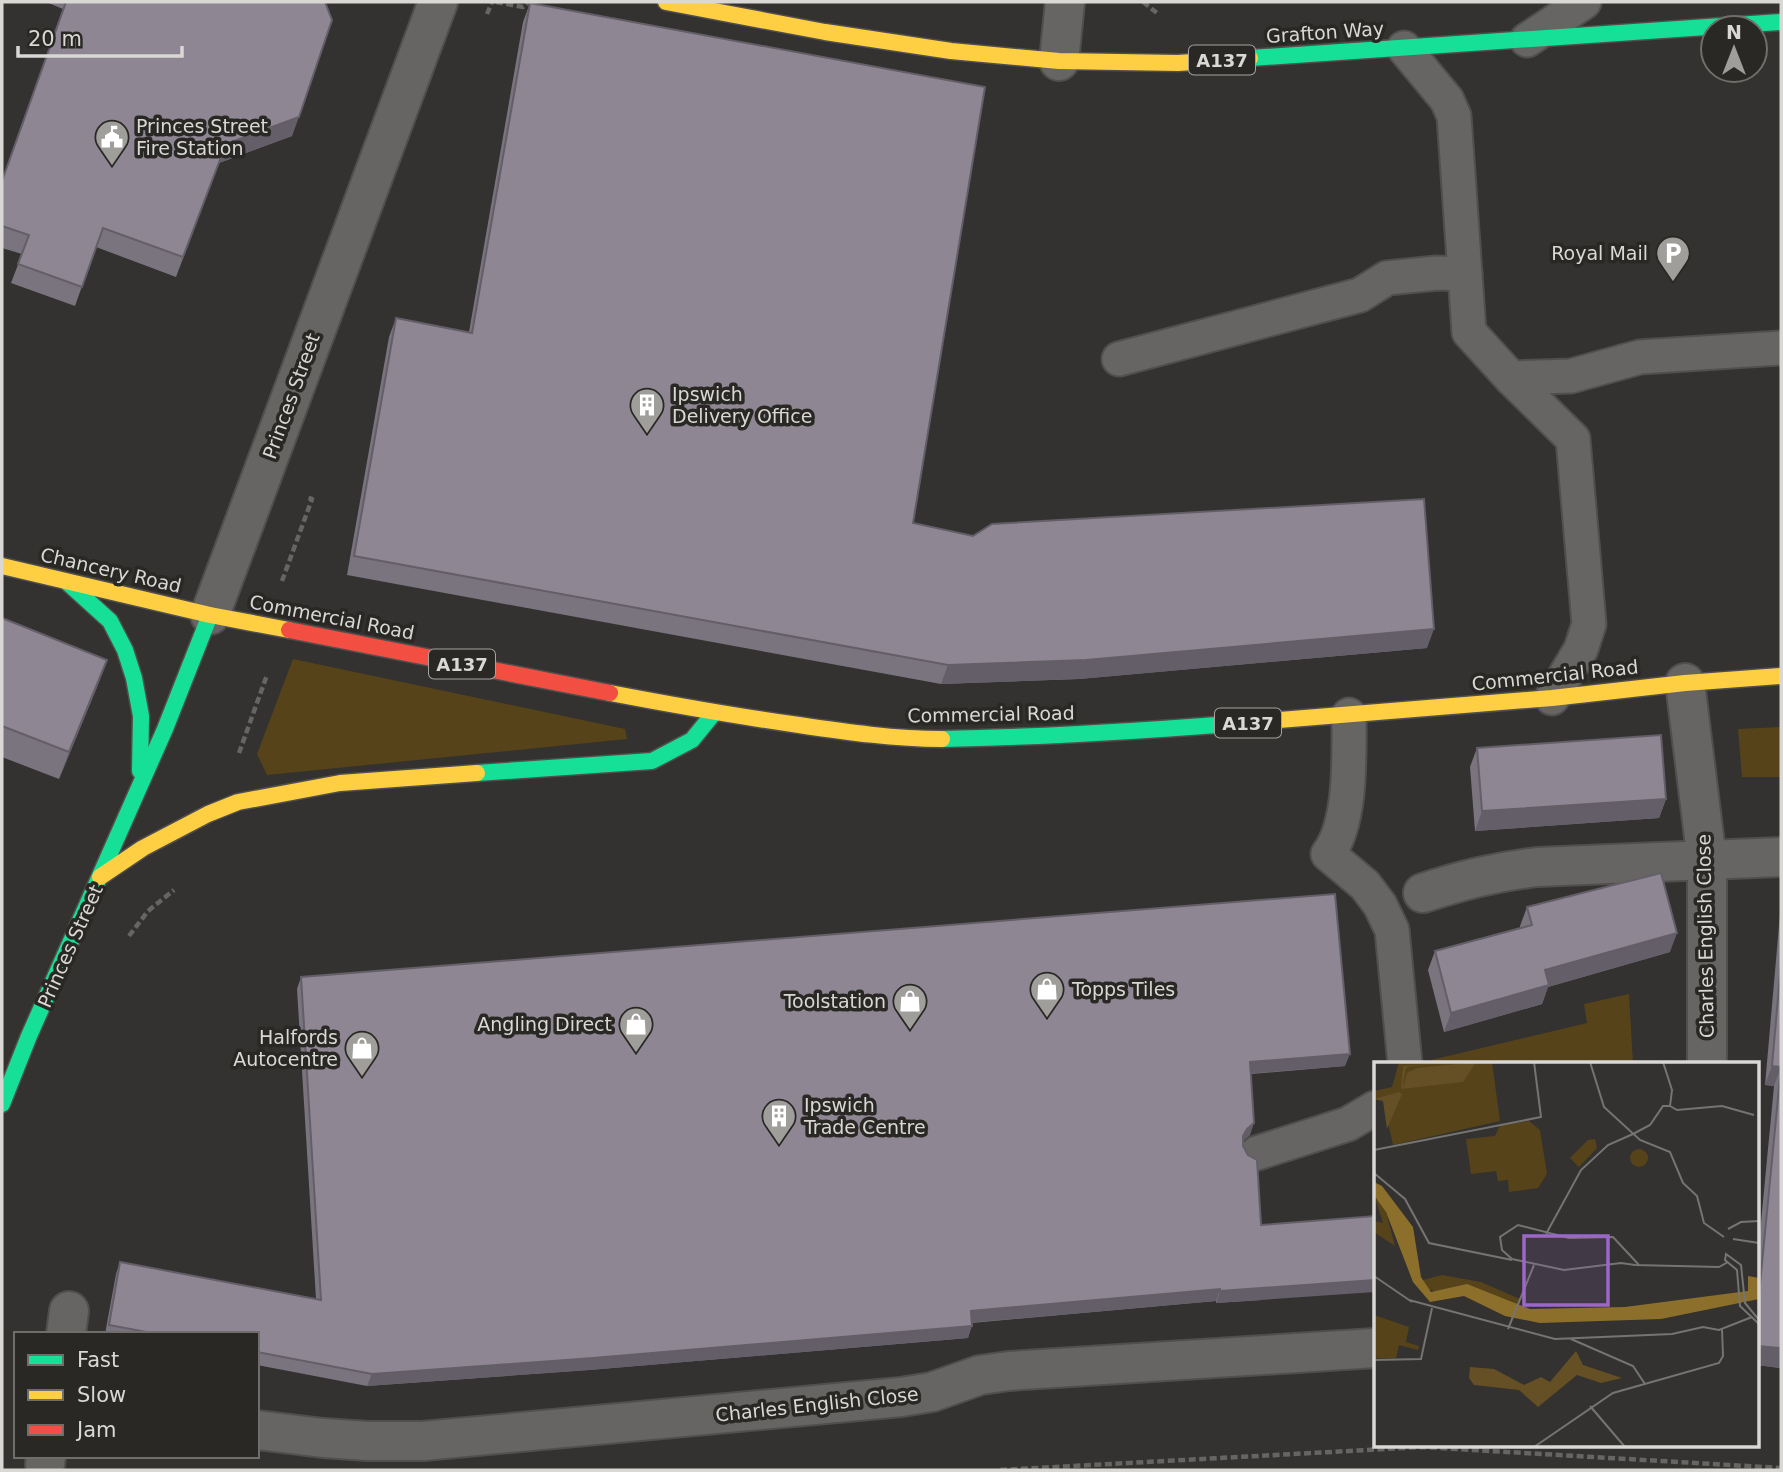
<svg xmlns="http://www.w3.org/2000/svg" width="1783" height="1472" font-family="'DejaVu Sans',sans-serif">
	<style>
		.green { fill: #56431a }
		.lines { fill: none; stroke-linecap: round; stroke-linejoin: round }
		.lane-casing { stroke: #504f4e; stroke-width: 37 }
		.street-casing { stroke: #504f4e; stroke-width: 42 }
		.fast-casing { stroke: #504f4e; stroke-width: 19 }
		.slow-casing { stroke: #504f4e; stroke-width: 19 }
		.jam-casing { stroke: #504f4e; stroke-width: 19 }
		.path { stroke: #656564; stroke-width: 4.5; stroke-dasharray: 7 3.5; stroke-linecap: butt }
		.lane { stroke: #666564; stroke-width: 33 }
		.street { stroke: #666564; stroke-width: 38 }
		.fast { stroke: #16e098; stroke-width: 16 }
		.slow { stroke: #ffcf43; stroke-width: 16 }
		.jam { stroke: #f24e42; stroke-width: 16 }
		.wall { fill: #7a747e }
		.shaded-wall { fill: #635e67 }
		.building { fill: #8e8793; stroke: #635e67; stroke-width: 2 }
		.labels { text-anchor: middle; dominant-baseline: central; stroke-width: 7; stroke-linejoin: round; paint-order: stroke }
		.shield { fill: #2a2825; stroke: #a4a3a0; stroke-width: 2 }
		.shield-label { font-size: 18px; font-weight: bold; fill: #d9d8d5 }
		.street-label { font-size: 19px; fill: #d9d8d5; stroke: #2a2825 }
		.poi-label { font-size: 19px; fill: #d9d8d5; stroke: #2a2825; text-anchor: start }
		.inset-road { fill: none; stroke: #757472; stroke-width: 2 }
		.view { fill: #9c68c7; fill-opacity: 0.15; stroke: #9c68c7; stroke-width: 3.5 }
		.inset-edge { fill: none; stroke: #d9d8d5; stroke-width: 3.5 }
	</style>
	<rect width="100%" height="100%" fill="#333230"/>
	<!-- green -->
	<g class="green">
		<polygon points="293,659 625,729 627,739 267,775 257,754"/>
		<polygon points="1781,727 1781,777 1742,777 1738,729"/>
		<polygon points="1629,994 1633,1064 1432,1064 1431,1060 1587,1023 1584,1004"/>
	</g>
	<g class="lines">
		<!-- lane casing -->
		<g class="lane-casing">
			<g id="lane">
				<polyline points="1527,40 1584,2"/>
				<polyline points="1404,48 1447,100 1454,116 1469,332 1511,378 1573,439 1589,624 1581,649 1552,698"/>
				<polyline points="1119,359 1360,295 1387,278 1437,273 1465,274"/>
				<polyline points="1511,378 1571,376 1640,357 1781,348"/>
				<path d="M1349 715C1349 754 1352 823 1328 854L1365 885 1380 905 1392 930 1405 1064"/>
				<polyline points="1257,1153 1348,1124 1375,1108"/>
			</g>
		</g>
		<!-- street casing -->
		<g class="street-casing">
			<g id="street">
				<polyline points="1059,61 1065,2"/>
				<polyline points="210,615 438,2"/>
				<polyline points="1685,683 1707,861 1707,1064"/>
				<path d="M1423 893C1463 880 1495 872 1537 867L1781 857"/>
				<polyline points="66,1334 69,1311"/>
				<polyline points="257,1430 323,1438 368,1441 423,1441 901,1397 932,1392 980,1375 1009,1371 1375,1348"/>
				<polyline points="45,1464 46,1456"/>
			</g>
		</g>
		<!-- fast casing -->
		<g class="fast-casing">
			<g id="fast">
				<polyline points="1250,58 1781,22"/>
				<polyline points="67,582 110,621 125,650 134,678 141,716 140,771"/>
				<path d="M942 739C1051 737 1159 730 1267 721"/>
				<polyline points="477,773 652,761 692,740 714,713"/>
				<polyline points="2,1104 29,1036 165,729 210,615"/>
			</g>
		</g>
		<!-- slow casing -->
		<g class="slow-casing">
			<g id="slow">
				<polyline points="666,2 825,32 951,51 1059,61 1178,63 1250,58"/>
				<polyline points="2,566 210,615 289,630"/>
				<path d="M610 693C673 705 735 716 799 725 846 732 895 739 942 739"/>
				<polyline points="1267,721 1552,698 1685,683 1781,676"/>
				<polyline points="100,877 143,848 208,814 238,802 340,783 477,773"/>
			</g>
		</g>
		<!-- jam casing -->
		<g class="jam-casing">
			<polyline id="jam" points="289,630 610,693"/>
		</g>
		<!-- path -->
		<g class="path">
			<polyline points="496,2 523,7 528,2"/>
			<polyline points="1143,2 1157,13"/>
			<polyline points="487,14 492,2"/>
			<polyline points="282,581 312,499 306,497"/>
			<polyline points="239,753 267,675"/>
			<polyline points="129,936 148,911 174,890"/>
			<polyline points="1000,1470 1422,1447 1781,1468"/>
		</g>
		<!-- lane -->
		<use href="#lane" class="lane"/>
		<!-- street -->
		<use href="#street" class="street"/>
		<!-- fast -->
		<use href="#fast" class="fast"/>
		<!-- slow -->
		<use href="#slow" class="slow"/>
		<!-- jam -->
		<use href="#jam" class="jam"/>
	</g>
	<!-- wall -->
	<g class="wall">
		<polygon points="46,2 325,2 292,136 219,163 176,277 96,247 75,306 11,283 22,254 2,248 2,181 63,9"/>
		<polygon points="530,3 913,523 1427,648 1079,679 941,684 347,575 389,337 396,318 469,332 523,22"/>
		<polygon points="2,618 107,660 97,687 59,779 2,757"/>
		<polygon points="1477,748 1666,799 1659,818 1475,831 1470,767"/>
		<polygon points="1781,903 1781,1368 1757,1365 1757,1264 1774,1086 1765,1085"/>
		<polygon points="1527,907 1670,952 1548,987 1542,1004 1444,1032 1428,970 1435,951 1520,928 1520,926"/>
		<polygon points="301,977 1345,1066 1251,1074 1250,1135 1243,1140 1243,1146 1262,1300 1216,1303 1216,1301 972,1323 968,1338 589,1370 367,1386 257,1365 257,1334 105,1334 116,1274 120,1262 316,1299 297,989"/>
	</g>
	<!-- shaded-wall -->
	<g class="shaded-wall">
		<polygon points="299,117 292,136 219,163 176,277 226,144"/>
		<polygon points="1434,629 1427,648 1079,679 941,684 948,665"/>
		<polygon points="107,660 97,687 59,779 69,752"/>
		<polygon points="1666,799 1659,818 1475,831 1482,811"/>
		<polygon points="1677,933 1670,952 1548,987 1542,1004 1444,1032 1451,1013 1545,970"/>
		<polygon points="1350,1054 1345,1066 1245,1074 1250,1062"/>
		<polygon points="1772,1066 1781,1067 1774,1086 1765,1085"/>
		<polygon points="1254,1123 1250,1135 1242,1141 1243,1136 1247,1129"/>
		<polygon points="1375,1280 1375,1292 1216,1303 1220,1291"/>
		<polygon points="1220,1289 1216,1301 967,1323 971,1311"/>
		<polygon points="972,1326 968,1338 589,1370 367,1386 372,1374"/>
		<polygon points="1757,1346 1781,1348 1781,1368 1757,1365"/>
	</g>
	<!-- building -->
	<g class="building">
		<polygon points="66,2 325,2 332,20 299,117 226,144 183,257 103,228 82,287 18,264 29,235 2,226 2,181"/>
		<polygon points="530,3 985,87 913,523 973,536 992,524 1424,499 1434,629 1086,660 948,665 354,556 396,318 472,333"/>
		<polygon points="2,618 107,660 69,752 2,726"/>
		<polygon points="1661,735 1666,799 1482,811 1477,748"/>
		<polygon points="1661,873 1677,933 1545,970 1549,985 1451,1013 1435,951 1532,925 1527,907"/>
		<polygon points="1335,894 1350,1054 1250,1062 1254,1123 1247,1129 1243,1136 1243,1146 1248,1155 1257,1160 1261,1225 1375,1216 1375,1280 1220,1291 1220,1289 971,1311 972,1326 593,1358 372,1374 257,1352 257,1334 157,1334 109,1325 120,1262 321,1300 301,977"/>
		<polygon points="1781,964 1781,1067 1772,1066"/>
		<polygon points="1781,1067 1781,1348 1757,1346 1757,1315"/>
	</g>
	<!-- icons -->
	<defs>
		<g id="civic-pin" transform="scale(1.75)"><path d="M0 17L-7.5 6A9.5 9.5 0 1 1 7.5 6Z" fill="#9f9e9b" stroke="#2a2825"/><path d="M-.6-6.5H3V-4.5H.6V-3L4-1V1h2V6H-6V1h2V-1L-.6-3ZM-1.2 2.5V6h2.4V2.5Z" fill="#fff"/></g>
		<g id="parking-pin" transform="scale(1.75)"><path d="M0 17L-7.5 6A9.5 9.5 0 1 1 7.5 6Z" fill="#9f9e9b" stroke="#2a2825"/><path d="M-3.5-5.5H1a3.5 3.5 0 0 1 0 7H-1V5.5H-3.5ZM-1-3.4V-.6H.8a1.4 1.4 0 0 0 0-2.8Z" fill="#fff"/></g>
		<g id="building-pin" transform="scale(1.75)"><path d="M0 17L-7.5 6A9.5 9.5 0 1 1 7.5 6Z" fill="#9f9e9b" stroke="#2a2825"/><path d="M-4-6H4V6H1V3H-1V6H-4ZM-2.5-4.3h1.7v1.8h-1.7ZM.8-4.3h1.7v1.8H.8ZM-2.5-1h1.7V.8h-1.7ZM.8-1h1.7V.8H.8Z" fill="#fff"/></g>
		<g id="shop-pin" transform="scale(1.75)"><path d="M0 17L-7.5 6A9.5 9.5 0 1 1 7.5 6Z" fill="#9f9e9b" stroke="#2a2825"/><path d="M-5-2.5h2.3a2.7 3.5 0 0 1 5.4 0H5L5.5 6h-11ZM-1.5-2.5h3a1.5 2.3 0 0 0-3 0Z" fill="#fff"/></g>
	</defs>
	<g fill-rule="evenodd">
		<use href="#civic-pin" x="112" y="137"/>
		<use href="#parking-pin" x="1673" y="253"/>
		<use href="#building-pin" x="647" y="405"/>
		<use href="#shop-pin" x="1047" y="989"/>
		<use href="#shop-pin" x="910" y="1001"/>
		<use href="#shop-pin" x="636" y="1024"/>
		<use href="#shop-pin" x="362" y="1048"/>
		<use href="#building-pin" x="779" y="1116"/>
	</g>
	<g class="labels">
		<!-- shield labels -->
		<g class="shield">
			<rect x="1189" y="45.5" width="66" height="29" rx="5"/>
			<rect x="429" y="649.5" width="66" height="29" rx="5"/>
			<rect x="1215" y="708.5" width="66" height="29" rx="5"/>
		</g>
		<g class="shield-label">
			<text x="1222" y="60">A137</text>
			<text x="462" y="664">A137</text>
			<text x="1248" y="723">A137</text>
		</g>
		<!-- street labels -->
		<g class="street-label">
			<text transform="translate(1325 32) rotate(-4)">Grafton Way</text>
			<text transform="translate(291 396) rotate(-70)">Princes Street</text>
			<text transform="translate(111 570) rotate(13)">Chancery Road</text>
			<text transform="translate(332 617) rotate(11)">Commercial Road</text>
			<text transform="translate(1555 675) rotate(-6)">Commercial Road</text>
			<text transform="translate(991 714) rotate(-1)">Commercial Road</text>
			<text transform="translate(1705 936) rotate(-91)">Charles English Close</text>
			<text transform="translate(70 946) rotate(-66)">Princes Street</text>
			<text transform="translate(817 1404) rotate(-6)">Charles English Close</text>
		</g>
		<!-- poi labels -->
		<g class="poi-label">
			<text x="136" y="126">Princes Street<tspan x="136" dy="22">Fire Station</tspan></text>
			<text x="1648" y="253" text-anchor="end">Royal Mail</text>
			<text x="672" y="394">Ipswich<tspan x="672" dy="22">Delivery Office</tspan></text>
			<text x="1072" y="989">Topps Tiles</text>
			<text x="886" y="1001" text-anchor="end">Toolstation</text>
			<text x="612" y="1024" text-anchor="end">Angling Direct</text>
			<text x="338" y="1037" text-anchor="end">Halfords<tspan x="338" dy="22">Autocentre</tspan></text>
			<text x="804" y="1105">Ipswich<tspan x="804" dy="22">Trade Centre</tspan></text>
		</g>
	</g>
	<!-- overview -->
	<g transform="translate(1374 1062)">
		<rect width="385" height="385" fill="#333230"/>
		<path d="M25 0H118L126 59 19 83 9 38H0V29L18 25ZM155 59 166 68 173 112 164 126 135 130 134 118 124 119 122 109 97 112 92 77 121 74 126 63ZM221 77 223 86 205 105 196 96 214 78ZM256 96a9 9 0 1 1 18 0a9 9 0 1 1-18 0ZM0 133 6 138 12 150 21 184 0 170V159L9 161ZM68 213 107 220 146 237 145 244 93 223 64 230 53 227 49 218ZM0 253 35 265 32 280 45 284 44 288 25 283 22 296H0Z" fill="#56431a"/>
		<path d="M86 0 36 4 32 6 29 22V26L33 11 43 6 102 0 89 20 27 27 29 4ZM25 30 28 32 13 67 9 39 0 37ZM202 289 209 303 248 316 227 321 203 313 164 345 145 328 100 323 95 316 96 305 120 307 150 323 167 315 176 320Z" fill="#655025"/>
		<path d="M0 120 8 124 39 165 47 215 57 230 93 222 156 247 251 245 374 229V214L385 216V237L287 257 166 261 131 254 90 234 56 240 39 220 12 150 0 133Z" fill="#8d6f2c"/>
		<path class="inset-road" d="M216 0 230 45 266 78 296 90 309 121 323 134 330 161 350 175M289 0 298 28 296 44M296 44 303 48 348 44 380 53M259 72 276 63 289 44H296M0 88 167 55 160 0M0 111 31 137 55 181 138 198M354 167 367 160 385 159M172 172 207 108 234 83 259 72M359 177 385 181M265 203 239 175 195 176 144 163 126 175 128 188 138 197 190 208 247 201 261 203 345 205 354 200M0 214 38 240M35 238 181 277 298 272 329 265 345 268 378 255M385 258 371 241 367 203 352 192 351 198 363 208 366 244 385 262M134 267 160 203M197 277 259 304 271 322M0 298 47 297 58 246M216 344 251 385M160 385 239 331 345 301 349 294 348 267"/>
		<path class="view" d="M150 174H234V243H150Z"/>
		<rect width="385" height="385" class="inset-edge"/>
	</g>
	<!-- border -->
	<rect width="1783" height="1472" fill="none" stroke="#d9d8d5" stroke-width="7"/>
	<!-- legend -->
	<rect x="14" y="1332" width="245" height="126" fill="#2a2825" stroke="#706e6b" stroke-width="2"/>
	<rect x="28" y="1355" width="35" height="10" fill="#16e098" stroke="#706e6b" stroke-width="2"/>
	<text x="77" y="1367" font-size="21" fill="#d9d8d5">Fast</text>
	<rect x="28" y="1390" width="35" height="10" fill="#ffcf43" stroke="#706e6b" stroke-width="2"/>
	<text x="77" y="1402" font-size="21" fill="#d9d8d5">Slow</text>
	<rect x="28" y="1425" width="35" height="10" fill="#f24e42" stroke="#706e6b" stroke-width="2"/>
	<text x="77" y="1437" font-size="21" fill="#d9d8d5">Jam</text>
	<!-- north arrow -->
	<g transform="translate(1734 49)"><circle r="33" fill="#2a2825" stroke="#706e6b" stroke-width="2"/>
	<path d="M0-5L12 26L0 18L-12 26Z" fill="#9f9e9b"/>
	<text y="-10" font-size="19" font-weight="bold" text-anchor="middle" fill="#d9d8d5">N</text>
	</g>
	<!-- scale -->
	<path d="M18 46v10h164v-10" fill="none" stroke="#d9d8d5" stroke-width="3.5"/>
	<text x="28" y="46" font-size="21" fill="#d9d8d5" stroke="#2a2825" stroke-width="5" paint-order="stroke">20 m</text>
</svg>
